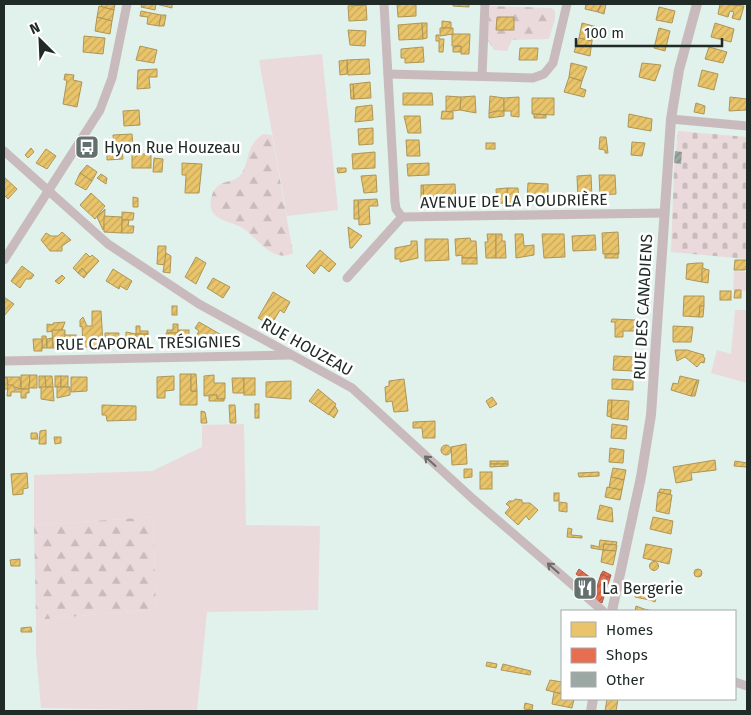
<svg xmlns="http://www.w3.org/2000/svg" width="751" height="715" font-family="'Fira Sans',sans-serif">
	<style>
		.green { fill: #ebdadb }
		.forest { fill: url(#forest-firs) }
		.cemetery { fill: url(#cemetery-stones) }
		.homes { fill: url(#homes-hatch); stroke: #ad9656 }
		.shops { fill: url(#shops-hatch); stroke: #ab5b45 }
		.building { fill: url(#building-hatch) }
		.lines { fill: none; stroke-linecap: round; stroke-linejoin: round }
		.minor { stroke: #c9bbbd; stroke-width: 9 }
		.tertiary { stroke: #c9bbbd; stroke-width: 10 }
		.oneway { stroke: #6c6c6b }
		.labels { text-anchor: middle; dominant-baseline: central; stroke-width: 5; stroke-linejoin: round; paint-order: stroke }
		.poi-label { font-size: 16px; fill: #202b28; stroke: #fff; text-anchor: start }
		.street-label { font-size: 16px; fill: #202b28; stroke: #fff }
	</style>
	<defs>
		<pattern id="forest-firs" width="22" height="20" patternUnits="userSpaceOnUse" patternTransform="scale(1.25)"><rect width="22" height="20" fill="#ebdadb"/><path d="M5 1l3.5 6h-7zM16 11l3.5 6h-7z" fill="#c9bbbc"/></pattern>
		<pattern id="cemetery-stones" width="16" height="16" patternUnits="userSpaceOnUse" patternTransform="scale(1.25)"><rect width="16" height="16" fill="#ebdadb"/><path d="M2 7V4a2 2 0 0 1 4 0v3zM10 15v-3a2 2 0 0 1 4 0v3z" fill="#c9bbbc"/></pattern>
		<pattern id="homes-hatch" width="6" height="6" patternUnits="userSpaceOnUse" patternTransform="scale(1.25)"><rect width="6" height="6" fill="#e9c46a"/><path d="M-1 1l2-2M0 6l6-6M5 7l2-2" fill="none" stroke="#c8a95c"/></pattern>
		<pattern id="shops-hatch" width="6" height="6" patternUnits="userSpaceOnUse" patternTransform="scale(1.25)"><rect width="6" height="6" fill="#e76f51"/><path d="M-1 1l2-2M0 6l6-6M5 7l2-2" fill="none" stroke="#bb5b43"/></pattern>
		<pattern id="building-hatch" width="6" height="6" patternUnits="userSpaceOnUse" patternTransform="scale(1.25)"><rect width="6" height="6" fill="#9ca8a4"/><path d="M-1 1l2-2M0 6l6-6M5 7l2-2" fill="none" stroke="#7f8986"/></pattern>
	</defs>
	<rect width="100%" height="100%" fill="#e1f1ec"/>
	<!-- green -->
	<g class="green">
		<polygon points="322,54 338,210 287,216 259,60"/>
		<polygon points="734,271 747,272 747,291 733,290"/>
		<polygon points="735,310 747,310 747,383 711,373 717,350 731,354"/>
		<polygon points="244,424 246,525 320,526 318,610 207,612 197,711 41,708 36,652 36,620 156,609 153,517 34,525 34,475 152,471 202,447 202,425"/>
	</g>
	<!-- forest -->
	<g class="forest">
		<polygon points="490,6 551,8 555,11 555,19 549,39 512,40 507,51 494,50 487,39"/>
		<path d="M263 134 272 135 293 253C271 264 257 236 241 227 228 220 207 220 211 199 216 176 234 186 242 173 251 157 245 147 263 134Z"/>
		<polygon points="153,517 156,609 36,620 34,525"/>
	</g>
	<!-- cemetery -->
	<polygon class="cemetery" points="678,131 747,137 747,259 671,252 674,168"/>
	<!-- homes -->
	<g class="homes">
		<polygon points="102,4 115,4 114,10 101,7"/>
		<polygon points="142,4 156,4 155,10 141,7"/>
		<polygon points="156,4 172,4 172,8"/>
		<polygon points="397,4 416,4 416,16 398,17"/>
		<polygon points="453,4 469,4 469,7 453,6"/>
		<polygon points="586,4 601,4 598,12 585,9"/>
		<polygon points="601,4 606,4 604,14 598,12"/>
		<polygon points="720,4 744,6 740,20 732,18 734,12 730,11 728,17 718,14"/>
		<polygon points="366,5 367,20 349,21 348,6"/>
		<polygon points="99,6 114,10 112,21 97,17"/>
		<polygon points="659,7 675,11 672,23 656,20"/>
		<polygon points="141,11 161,15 159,26 147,24 148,17 140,16"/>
		<polygon points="161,15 166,15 164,26 159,26"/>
		<polygon points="97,17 112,21 110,34 95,31"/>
		<polygon points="497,17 514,17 514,30 496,30"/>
		<polygon points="442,21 451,22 451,28 442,28"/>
		<polygon points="422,23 423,39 399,40 398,25"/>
		<polygon points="422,23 427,23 427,38 423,39"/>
		<polygon points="582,23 597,27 592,41 579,38"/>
		<polygon points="715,23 734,29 731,42 711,37"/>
		<polygon points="440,28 453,28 453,34 440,36"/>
		<polygon points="659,28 670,31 665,51 654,48"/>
		<polygon points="348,30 366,31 365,46 350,45"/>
		<polygon points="452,34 470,34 469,54 461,54 461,46 452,46"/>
		<polygon points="436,35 439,35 439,39 444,39 443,52 439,52 439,41 436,41"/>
		<polygon points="84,36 105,38 103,54 83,52"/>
		<polygon points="579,38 592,41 590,56 574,52"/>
		<polygon points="140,46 157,50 154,63 136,60"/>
		<polygon points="461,46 461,52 453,52 453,47"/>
		<polygon points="423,47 424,62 405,63 405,58 401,58 401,49"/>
		<polygon points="709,47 727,52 723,63 705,59"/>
		<polygon points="520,48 538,48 537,60 519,60"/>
		<polygon points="369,59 370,74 348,75 347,60"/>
		<polygon points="347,60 347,74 340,75 339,61"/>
		<polygon points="571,63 587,67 582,81 569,77"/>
		<polygon points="642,63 661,65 655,81 639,77"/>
		<polygon points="157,69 157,77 149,77 150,88 137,89 138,70"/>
		<polygon points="702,70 718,74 714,90 698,86"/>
		<polygon points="65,74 74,75 73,80 82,82 77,107 63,104 67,80 64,80"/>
		<polygon points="569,77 582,81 580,88 586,90 584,97 564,92"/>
		<polygon points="370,82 371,98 354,99 353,84"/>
		<polygon points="350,84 353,84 354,99 351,99"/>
		<polygon points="403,93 432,93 433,105 403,105"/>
		<polygon points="446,96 461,97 460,110 446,112"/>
		<polygon points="475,96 476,113 460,110 461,97"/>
		<polygon points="490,96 504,98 504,111 489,113"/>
		<polygon points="519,97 519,117 511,116 511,111 504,111 504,98"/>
		<polygon points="730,97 747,99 746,110 729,111"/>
		<polygon points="532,98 554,98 554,115 532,114"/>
		<polygon points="696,103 705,106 704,114 694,112"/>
		<polygon points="372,105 373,120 355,122 356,107"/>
		<polygon points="139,110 140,125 124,126 123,111"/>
		<polygon points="442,111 453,112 453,119 441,119"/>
		<polygon points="496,111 504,111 504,116 489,118 489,113"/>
		<polygon points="534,114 546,115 546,118 534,118"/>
		<polygon points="629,114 652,119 651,131 628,127"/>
		<polygon points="404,116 420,116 421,133 408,133"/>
		<polygon points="373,128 373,144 359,145 358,129"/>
		<polygon points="132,134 133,147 114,148 113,135"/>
		<polygon points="600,137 606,137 608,153 605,153 605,150 599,149"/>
		<polygon points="406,140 419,140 420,156 407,156"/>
		<polygon points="632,142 645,143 642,156 631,155"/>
		<rect x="486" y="143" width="9" height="6"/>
		<polygon points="31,148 34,152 28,158 25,155"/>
		<polygon points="46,149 56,156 47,169 36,163"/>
		<polygon points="122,150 123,159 107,160 107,151"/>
		<polygon points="375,152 375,168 353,169 352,154"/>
		<rect x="132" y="154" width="19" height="14"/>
		<polygon points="154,158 163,159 162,172 153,172"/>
		<polygon points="182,163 202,164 199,193 185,193 186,175 182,175"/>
		<polygon points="429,163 429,175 408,176 407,164"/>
		<polygon points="87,165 97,172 92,181 80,173"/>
		<polygon points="337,168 346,168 346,172 338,173"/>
		<polygon points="80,173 92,181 86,190 75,184"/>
		<polygon points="101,174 107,178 106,184 97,178"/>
		<polygon points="376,175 377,192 364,193 361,176"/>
		<polygon points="591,175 592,198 578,199 577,176"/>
		<polygon points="599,175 615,175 616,194 600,195"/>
		<polygon points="4,177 17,189 8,199 4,195"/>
		<polygon points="528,183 548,184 548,199 527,200"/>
		<polygon points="455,184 456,203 424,204 423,185"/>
		<polygon points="421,185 423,185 424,203 421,203"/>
		<polygon points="507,188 518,188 519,202 508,203"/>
		<polygon points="507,188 508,203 497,203 496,189"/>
		<polygon points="91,193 105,206 95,219 80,205"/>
		<polygon points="133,197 138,198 138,207 133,207"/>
		<polygon points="377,199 378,206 369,206 370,224 359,225 358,200"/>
		<polygon points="354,200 358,200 359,219 354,219"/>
		<polygon points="105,209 104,228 103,230 97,217"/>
		<polygon points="122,212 134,213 133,220 122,220"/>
		<polygon points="104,216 122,217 122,233 104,232"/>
		<polygon points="122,220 129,220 128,226 134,226 133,233 122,233"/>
		<polygon points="348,227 362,236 352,248 350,248"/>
		<polygon points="62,232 71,240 62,246 62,251 50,251 41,240 46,233 51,236 58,236"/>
		<polygon points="618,232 619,254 603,254 602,233"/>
		<polygon points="487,234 496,234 496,258 486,258 485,242 488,242"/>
		<polygon points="496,234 502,234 502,241 505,241 506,258 496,258"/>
		<polygon points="515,234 523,234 524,246 534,245 534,255 516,258"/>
		<polygon points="542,234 564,234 565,257 544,258"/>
		<polygon points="595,235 596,250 573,251 572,236"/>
		<polygon points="470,238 471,241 476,241 477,258 462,258 462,255 456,256 455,239"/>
		<polygon points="425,239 448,239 449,260 425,261"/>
		<polygon points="411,241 417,241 418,258 400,262 400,259 395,259 395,248 411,245"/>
		<polygon points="158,246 166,246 165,265 157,264"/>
		<polygon points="320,250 336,264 329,272 321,265 314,274 306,266"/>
		<polygon points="86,253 90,257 92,255 99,261 87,274 82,268 78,273 73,268"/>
		<polygon points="166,253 171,256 170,273 163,272"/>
		<rect x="605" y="254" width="13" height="4"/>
		<polygon points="196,257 206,263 196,284 185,277"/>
		<rect x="462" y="258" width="15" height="6"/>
		<polygon points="735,260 747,260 747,268 745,270 734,270"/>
		<polygon points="697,263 703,263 702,282 686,279 687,264"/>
		<polygon points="22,266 34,275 31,279 26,279 20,288 11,281"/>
		<polygon points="82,268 87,274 84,278 78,273"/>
		<polygon points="702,268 709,270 708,283 702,282"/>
		<polygon points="113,269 132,281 127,290 120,286 119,289 106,281"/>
		<polygon points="62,275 65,278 59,284 55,281"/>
		<polygon points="213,278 230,287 223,298 207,288"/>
		<polygon points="735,290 741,290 741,298 734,298"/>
		<rect x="720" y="291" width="11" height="9"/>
		<polygon points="273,292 290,302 284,313 280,310 271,325 258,318"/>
		<polygon points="684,296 704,296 704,306 700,306 699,317 683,316"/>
		<polygon points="4,297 14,304 4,316"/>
		<rect x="172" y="306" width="5" height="9"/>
		<polygon points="700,306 704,306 703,317 699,317"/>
		<polygon points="92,311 101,311 103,344 98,343 98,347 83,347 82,326 80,327 80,320 83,317 87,326 92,326"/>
		<polygon points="612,319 636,320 635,331 623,331 623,337 615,337 615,322 611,322"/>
		<polygon points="65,322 62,330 47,332 47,324 53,325 53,323"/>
		<polygon points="199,322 225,337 220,346 209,339 205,346 194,339 199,331 195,328"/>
		<polygon points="173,324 178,324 178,333 167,333 167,330 173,330"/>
		<polygon points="136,326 140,326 140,331 148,331 148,334 136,334"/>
		<polygon points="673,326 693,327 691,342 673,342"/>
		<polygon points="52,330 65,330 65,348 53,348"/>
		<rect x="178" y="330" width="11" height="16"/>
		<polygon points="126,332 136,334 136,347 126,347"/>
		<polygon points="105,333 119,333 118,346 105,346"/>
		<polygon points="166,333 178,333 178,346 167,346"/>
		<rect x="136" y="334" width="12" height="13"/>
		<rect x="65" y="335" width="11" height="13"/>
		<polygon points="42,336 46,336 47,348 42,348"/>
		<polygon points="52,338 53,348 47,348 47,339"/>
		<polygon points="33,339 42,339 42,351 34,351"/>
		<polygon points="675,350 687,350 704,355 703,357 705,358 704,363 701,362 697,367 685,357 677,361"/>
		<polygon points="614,356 634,357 634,371 613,370"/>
		<polygon points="180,374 191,374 191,391 197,391 197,405 180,405"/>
		<polygon points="191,374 196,374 197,391 191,391"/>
		<polygon points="21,375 30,375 29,389 21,389"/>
		<polygon points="30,375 37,375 37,388 29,388"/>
		<polygon points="214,375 214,383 225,383 225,399 217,399 217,395 204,396 204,376"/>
		<polygon points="39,376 45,376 46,387 39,388"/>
		<polygon points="45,376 52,376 53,387 46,387"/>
		<rect x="55" y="376" width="6" height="11"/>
		<rect x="61" y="376" width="7" height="11"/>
		<polygon points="174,376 174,390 165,391 165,398 157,398 157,377"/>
		<polygon points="680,376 697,380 691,396 671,390 673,383 678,384"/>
		<polygon points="4,377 7,377 8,389 4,389"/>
		<polygon points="7,377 20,377 21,389 8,385"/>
		<polygon points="71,377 87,377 87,391 71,392"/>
		<polygon points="232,378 244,378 244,393 233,393"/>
		<rect x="244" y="378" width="11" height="17"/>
		<polygon points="404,379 408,411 394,412 392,401 386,402 385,387 389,386 389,381"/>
		<polygon points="612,379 633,380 633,390 612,389"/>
		<polygon points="697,380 699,380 695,396 691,396"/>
		<polygon points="291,381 291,399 266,397 266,382"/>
		<polygon points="8,385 13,385 15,389 29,389 29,393 26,393 26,398 21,398 21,392 11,392 11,396 7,396"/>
		<polygon points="41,387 53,387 54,401 41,399"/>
		<polygon points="57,387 70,387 70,395 57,398"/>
		<polygon points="318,389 336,404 329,415 309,401"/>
		<polygon points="209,395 217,395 217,399 224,399 224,401 209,401"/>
		<polygon points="492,397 497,404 490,408 486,401"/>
		<polygon points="608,400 612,400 611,417 607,416"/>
		<polygon points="612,400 629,401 628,420 611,418"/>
		<rect x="255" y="404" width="4" height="14"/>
		<polygon points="102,405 136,406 136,420 107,421 106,415 102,415"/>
		<polygon points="229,405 235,405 236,423 230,423"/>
		<polygon points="335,406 338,411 334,418 329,414"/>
		<polygon points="201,411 205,412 207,423 201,423"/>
		<polygon points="435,421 435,438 423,438 422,428 413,428 413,422"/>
		<polygon points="612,424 627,426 626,439 611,438"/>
		<polygon points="46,430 46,444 39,444 40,431"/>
		<polygon points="31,433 37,433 38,439 31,439"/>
		<polygon points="54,437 61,437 61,443 55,444"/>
		<polygon points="466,444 467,464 452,465 451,447"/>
		<circle cx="446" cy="450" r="5"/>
		<polygon points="610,448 624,450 623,463 609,462"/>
		<polygon points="715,460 716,470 691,473 692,480 676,483 673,467"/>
		<rect x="490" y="461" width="18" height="3"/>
		<polygon points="735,461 747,463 746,467 734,466"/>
		<polygon points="490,464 508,464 508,466 490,467"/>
		<polygon points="613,468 626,470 624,480 611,477"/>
		<polygon points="464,469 472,469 472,477 464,478"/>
		<rect x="480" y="472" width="12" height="17"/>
		<polygon points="599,472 599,476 579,477 578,473"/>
		<polygon points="27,473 28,488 23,489 23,494 13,495 11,474"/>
		<polygon points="611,477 624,480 622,490 609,488"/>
		<polygon points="607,487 622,490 620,500 605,497"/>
		<polygon points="660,489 671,490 670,495 659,493"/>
		<polygon points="658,492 672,495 669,514 656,511"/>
		<rect x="554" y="493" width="5" height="8"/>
		<polygon points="515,499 522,500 522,503 530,503 538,510 529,520 526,516 518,525 505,513 510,507 506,504 509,501 514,501"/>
		<polygon points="559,502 567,503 567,512 559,511"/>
		<polygon points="600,505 612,508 613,522 597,519"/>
		<polygon points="653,517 673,521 671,534 650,529"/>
		<polygon points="568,528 572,529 571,535 582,536 582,538 567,537"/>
		<polygon points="600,540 617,542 616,545 604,544 603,550 591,548 591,545 599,547"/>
		<polygon points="604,544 617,545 616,551 603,550"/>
		<polygon points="646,544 672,549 669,564 643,558"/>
		<polygon points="603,550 616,551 613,565 601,562"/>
		<polygon points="20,559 20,566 11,566 10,560"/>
		<circle cx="654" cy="566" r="4.5"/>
		<circle cx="698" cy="573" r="4"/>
		<polygon points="646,583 654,584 650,600 635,597 637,587 645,589"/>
		<polygon points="653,590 658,591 655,602 650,600"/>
		<polygon points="636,606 644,609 653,611 635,611"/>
		<polygon points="31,627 32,632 21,632 21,628"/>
		<polygon points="487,662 497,664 496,668 486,666"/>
		<polygon points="503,664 531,671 530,675 501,670"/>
		<polygon points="550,680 562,682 562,694 546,690"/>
		<polygon points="554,692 562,694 562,699 574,699 572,708 552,704"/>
		<polygon points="607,699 618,699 616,711 605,711"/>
		<polygon points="525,703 533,705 532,710 524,709"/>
	</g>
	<!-- shops -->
	<g class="shops">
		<polygon points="579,569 595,581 592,586 576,574"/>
		<polygon points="603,571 611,575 610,578 601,574"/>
		<polygon points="601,574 610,578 602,603 587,596 576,586 580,577 592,586 591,589 596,590"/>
	</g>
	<!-- building -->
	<polygon class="building" points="675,151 682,152 681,164 674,163"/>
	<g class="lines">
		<!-- minor -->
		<g class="minor">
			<polyline points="384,4 395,202 396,209 402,217 663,213"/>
			<polyline points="388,74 533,78 544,74 553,63 567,4"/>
			<polyline points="482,76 485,4"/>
			<polyline points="671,119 747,126"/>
			<polyline points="4,151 108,244 199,304 352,388 473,499 603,611"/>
			<polyline points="4,260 100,110 112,78 127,4"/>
			<polyline points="347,278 402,217"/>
			<polyline points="4,361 291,355"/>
			<polyline points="735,682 747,686"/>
		</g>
		<!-- tertiary -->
		<g class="tertiary">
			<polyline points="612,611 641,477 651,415 671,119 679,70 697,4"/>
			<polyline points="591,711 593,699"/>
		</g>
	</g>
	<!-- one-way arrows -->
	<defs><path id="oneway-shaft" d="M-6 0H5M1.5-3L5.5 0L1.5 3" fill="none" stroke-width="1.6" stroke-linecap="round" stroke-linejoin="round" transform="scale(1.25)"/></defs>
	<g class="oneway">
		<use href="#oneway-shaft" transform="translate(430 461) rotate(-138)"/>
		<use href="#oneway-shaft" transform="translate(553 568) rotate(-139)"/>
	</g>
	<!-- icons -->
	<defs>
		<g id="bus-square" transform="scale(1.25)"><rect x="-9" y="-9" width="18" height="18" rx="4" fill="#64706d" stroke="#fff"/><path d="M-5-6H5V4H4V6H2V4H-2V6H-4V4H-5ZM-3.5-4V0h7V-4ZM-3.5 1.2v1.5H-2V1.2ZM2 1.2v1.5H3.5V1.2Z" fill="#fff"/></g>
		<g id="restaurant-square" transform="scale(1.25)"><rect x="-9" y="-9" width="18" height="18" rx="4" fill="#64706d" stroke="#fff"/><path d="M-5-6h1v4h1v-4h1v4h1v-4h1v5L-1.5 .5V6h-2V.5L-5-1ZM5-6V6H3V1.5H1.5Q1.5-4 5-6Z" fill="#fff"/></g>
	</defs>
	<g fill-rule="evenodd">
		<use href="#bus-square" x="87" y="147"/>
		<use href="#restaurant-square" x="585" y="588"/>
	</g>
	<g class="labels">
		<!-- poi labels -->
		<g class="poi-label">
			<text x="104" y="147">Hyon Rue Houzeau</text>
			<text x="602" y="588">La Bergerie</text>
		</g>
		<!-- street labels -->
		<g class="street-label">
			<text transform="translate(514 201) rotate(-1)">AVENUE DE LA POUDRIÈRE</text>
			<text transform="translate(643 307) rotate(-87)">RUE DES CANADIENS</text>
			<text transform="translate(148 343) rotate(-1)">RUE CAPORAL TRÉSIGNIES</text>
			<text transform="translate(307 347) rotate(29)">RUE HOUZEAU</text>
		</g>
	</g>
	<!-- border -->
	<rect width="751" height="715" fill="none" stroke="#202b28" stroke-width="10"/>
	<!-- legend -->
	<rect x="561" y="610" width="175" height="90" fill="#ffffff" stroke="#a6aaa9"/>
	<rect x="571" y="622" width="25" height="15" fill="#e9c46a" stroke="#a6aaa9"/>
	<text x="606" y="635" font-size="15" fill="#202b28">Homes</text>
	<rect x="571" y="648" width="25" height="15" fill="#e76f51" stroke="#a6aaa9"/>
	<text x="606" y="660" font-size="15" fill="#202b28">Shops</text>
	<rect x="571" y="672" width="25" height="15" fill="#9ca8a4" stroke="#a6aaa9"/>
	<text x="606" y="685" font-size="15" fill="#202b28">Other</text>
	<!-- north arrow -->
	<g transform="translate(40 40) rotate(336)" stroke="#ffffff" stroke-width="4" paint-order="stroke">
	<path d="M0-4L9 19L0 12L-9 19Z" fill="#202b28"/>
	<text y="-8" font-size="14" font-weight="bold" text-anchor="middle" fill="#202b28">N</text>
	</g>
	<!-- scale -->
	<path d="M576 38v8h146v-8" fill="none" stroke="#202b28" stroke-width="2.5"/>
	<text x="584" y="38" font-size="15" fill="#202b28" stroke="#ffffff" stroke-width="4" paint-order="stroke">100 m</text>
</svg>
